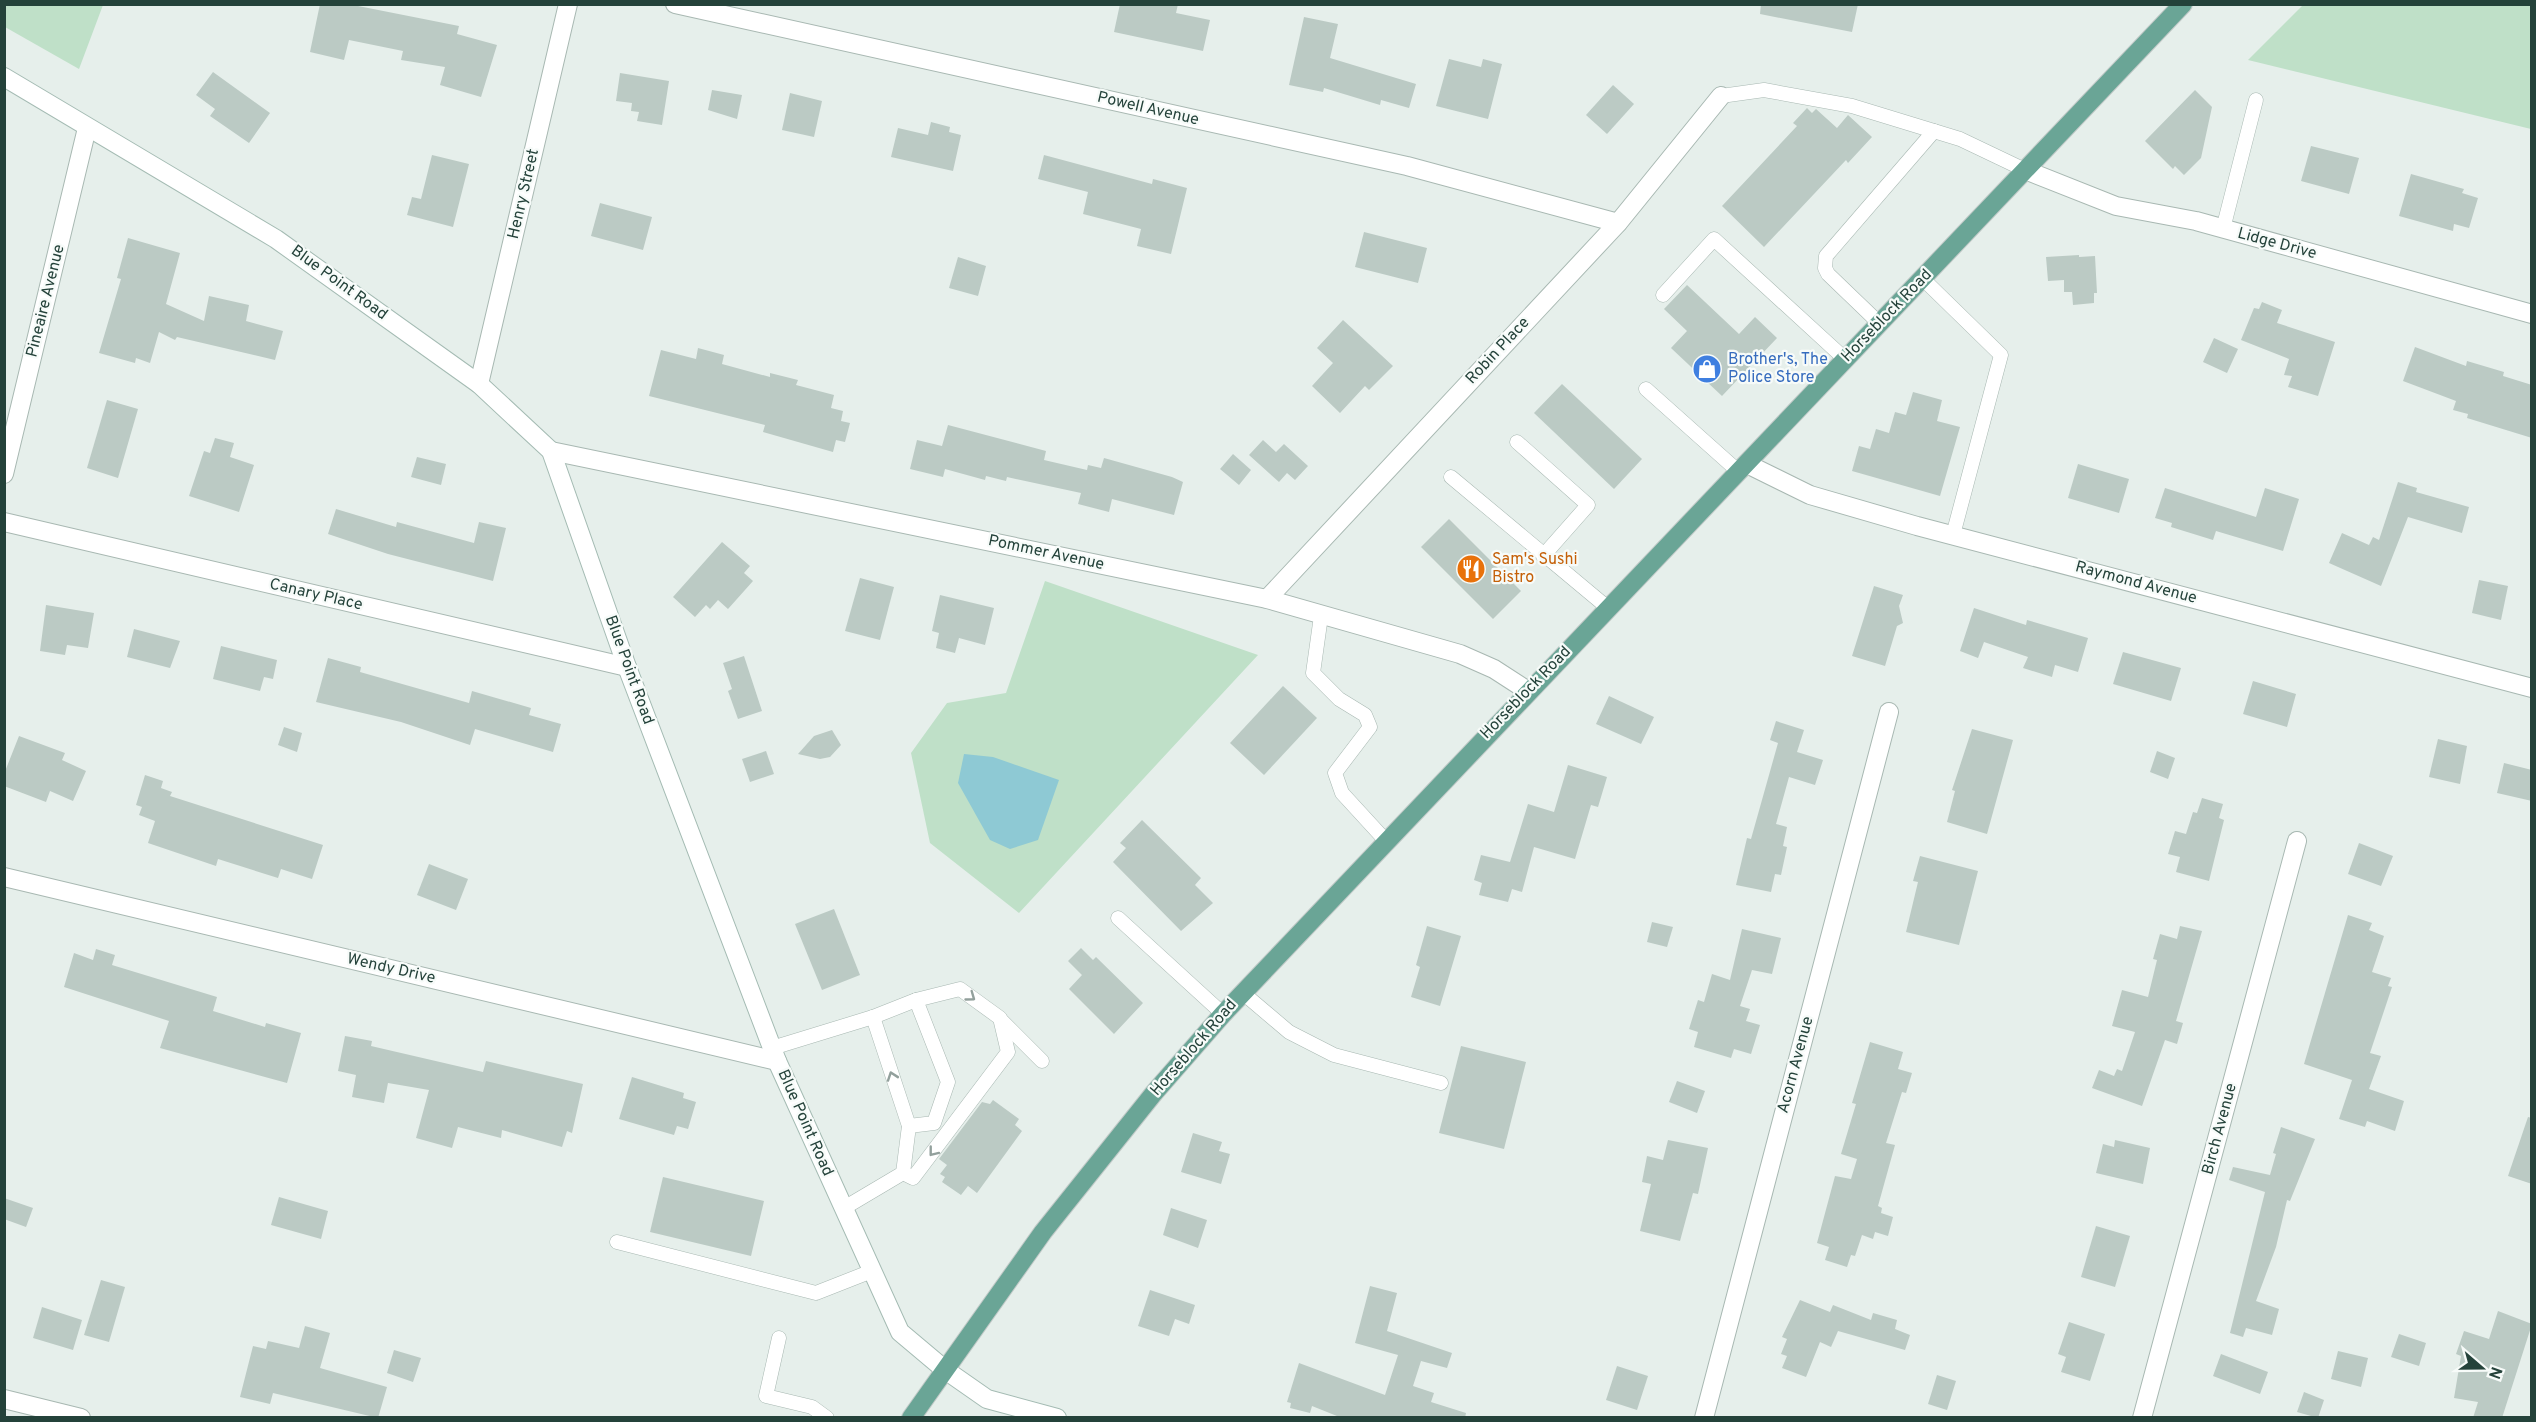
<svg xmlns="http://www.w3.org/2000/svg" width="2536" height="1422" font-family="Overpass,sans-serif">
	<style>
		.green { fill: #bfe0c8 }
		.water { fill: #8ec9d4 }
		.building { fill: #bbcac4 }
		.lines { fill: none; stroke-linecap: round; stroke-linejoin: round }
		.lane-casing { stroke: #a8b8b2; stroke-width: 15 }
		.street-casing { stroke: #a8b8b2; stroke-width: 20 }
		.secondary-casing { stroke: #a4bbb3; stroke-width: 20 }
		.primary-casing { stroke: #c2cac8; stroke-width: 20 }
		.lane { stroke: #fff; stroke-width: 14 }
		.street { stroke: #fff; stroke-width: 18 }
		.secondary { stroke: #fff; stroke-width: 18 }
		.primary { stroke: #6aa596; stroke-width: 18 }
		.oneway { stroke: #92a09c }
		.labels { text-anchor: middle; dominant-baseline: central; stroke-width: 4.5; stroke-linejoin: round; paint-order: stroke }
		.street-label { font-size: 16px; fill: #24423a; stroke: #f7fbf9 }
		.shop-label { font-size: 16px; fill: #366cbe; stroke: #f7fbf9; text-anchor: start }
		.food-label { font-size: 16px; fill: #c56008; stroke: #f7fbf9; text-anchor: start }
	</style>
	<rect width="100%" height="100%" fill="#e6efeb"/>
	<!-- green -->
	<g class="green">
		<polygon points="5,4 103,5 79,69 5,27"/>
		<polygon points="2303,5 2531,5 2531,129 2248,60"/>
		<polygon points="1045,581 1258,655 1019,913 930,843 911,753 947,703 1006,693"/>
	</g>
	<!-- water -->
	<polygon class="water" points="964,754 993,757 1059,780 1038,840 1010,849 990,840 958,783"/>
	<!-- building -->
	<g class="building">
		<polygon points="320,4 348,4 459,26 457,34 497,45 481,97 440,85 445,67 401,60 403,51 349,40 344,60 310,52"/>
		<polygon points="1120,4 1178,4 1176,13 1210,20 1203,51 1114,32"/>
		<polygon points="1761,4 1858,4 1852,32 1760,14"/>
		<polygon points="1304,17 1338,24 1330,58 1416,84 1409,108 1381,100 1380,105 1324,88 1323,92 1289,85"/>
		<polygon points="1449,59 1481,67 1483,59 1502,64 1488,119 1436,106"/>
		<polygon points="213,72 270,113 249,143 210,116 215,109 196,95"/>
		<polygon points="620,73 669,81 662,125 637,121 639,112 631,111 632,103 616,101"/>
		<polygon points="1613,85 1634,104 1607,134 1586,115"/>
		<polygon points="712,90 742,95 737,119 708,110"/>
		<polygon points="2195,90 2212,107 2201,158 2184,175 2175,166 2173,169 2145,141"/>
		<polygon points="790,93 822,101 814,137 782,130"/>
		<polygon points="1807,108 1812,113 1816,109 1837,128 1848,115 1872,137 1848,163 1846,160 1764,247 1722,206 1797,126 1793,123"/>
		<polygon points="931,122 950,127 949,132 961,135 953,171 891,157 898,128 928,135"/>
		<polygon points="2311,146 2359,158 2349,194 2301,181"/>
		<polygon points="432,155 469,164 453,227 407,215 412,197 421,199"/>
		<polygon points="1044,155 1152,184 1153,179 1187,188 1171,254 1137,246 1141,229 1083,214 1088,192 1038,179"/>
		<polygon points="2411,174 2464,189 2462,193 2478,198 2469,228 2454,224 2453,231 2399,216"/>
		<polygon points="600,203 652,217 643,250 591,236"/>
		<polygon points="1364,232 1427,248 1418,283 1355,267"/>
		<polygon points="128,238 180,253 166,304 204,321 209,296 249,305 246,321 283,331 275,360 177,337 175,340 159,332 150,363 136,358 135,363 99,353 121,279 117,278"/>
		<polygon points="2079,255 2079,257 2095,256 2097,293 2094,293 2094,303 2073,305 2072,292 2064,292 2064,280 2048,281 2046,257"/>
		<polygon points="958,257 986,266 978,296 949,288"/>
		<polygon points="1687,285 1739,334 1755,317 1777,338 1722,396 1671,348 1687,331 1664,309"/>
		<polygon points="2262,302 2282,310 2277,323 2335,342 2318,396 2288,387 2292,376 2284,375 2289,359 2241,340 2254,308 2259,309"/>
		<polygon points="1343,320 1393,366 1369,390 1365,386 1340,413 1312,386 1333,363 1317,348"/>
		<polygon points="2214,338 2238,349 2227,373 2203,362"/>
		<polygon points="2415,347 2466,366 2467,361 2504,372 2503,376 2532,385 2532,438 2467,418 2468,414 2453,410 2456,401 2403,381"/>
		<polygon points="698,348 724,355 722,364 770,377 770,373 798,380 796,385 834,395 831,408 843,411 841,421 850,423 845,442 836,440 833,452 763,432 765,425 649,396 661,350 696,359"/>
		<polygon points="1562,384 1642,459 1614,489 1534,413"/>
		<polygon points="1913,392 1942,400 1937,421 1960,427 1940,496 1852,471 1859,446 1870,449 1876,429 1889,433 1895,412 1906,415"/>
		<polygon points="107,400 138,409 118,478 87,468"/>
		<polygon points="948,425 1046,451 1044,460 1087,470 1088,465 1101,468 1104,458 1172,477 1183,482 1174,515 1112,499 1109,512 1078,504 1081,493 1007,477 1006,481 986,476 985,480 945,469 943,477 910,469 917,440 942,446"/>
		<polygon points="215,438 234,443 230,457 254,465 239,512 189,496 204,451 210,453"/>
		<polygon points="1263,440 1276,452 1284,444 1308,466 1295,480 1287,473 1279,482 1249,455"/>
		<polygon points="1233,454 1251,470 1239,485 1220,469"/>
		<polygon points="417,457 446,464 441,485 411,477"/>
		<polygon points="2078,464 2129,479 2119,513 2068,498"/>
		<polygon points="2398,482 2417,488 2416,492 2469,507 2462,533 2408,517 2381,586 2329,563 2342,533 2369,545 2373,537 2379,540"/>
		<polygon points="2165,488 2256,517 2265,488 2299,499 2283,551 2216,531 2213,540 2171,527 2172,523 2155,518"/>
		<polygon points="336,509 396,527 397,522 474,543 479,522 506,528 493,581 388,554 328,534"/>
		<polygon points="1449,519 1521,591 1493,619 1421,547"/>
		<polygon points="722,542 750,566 744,573 753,581 728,609 718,600 710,609 706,605 695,617 673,597"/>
		<polygon points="860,578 894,587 880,640 845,631"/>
		<polygon points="2479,580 2508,586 2501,620 2472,613"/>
		<polygon points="1874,586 1903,595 1899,606 1903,623 1897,626 1885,666 1852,656"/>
		<polygon points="940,595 994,608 985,645 959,638 955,653 936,648 939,633 932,631"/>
		<polygon points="46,605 94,613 88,648 67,645 65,655 40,651"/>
		<polygon points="1974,608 2026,625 2027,620 2088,638 2078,672 2055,665 2052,677 2023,668 2028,657 1984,642 1978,658 1960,651"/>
		<polygon points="134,629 180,641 170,668 127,657"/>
		<polygon points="221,646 277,660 273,679 264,677 260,691 213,679"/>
		<polygon points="2123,652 2181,668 2171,701 2113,684"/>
		<polygon points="744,656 762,711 738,719 728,691 732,689 723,663"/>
		<polygon points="328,658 361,667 360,672 469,703 472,691 531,708 529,715 561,724 553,752 475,729 470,745 401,722 316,702"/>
		<polygon points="2253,681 2296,694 2287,727 2243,714"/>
		<polygon points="1283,686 1317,718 1264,775 1230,743"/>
		<polygon points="1609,696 1654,717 1641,744 1596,724"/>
		<polygon points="1776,721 1804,730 1797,752 1823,760 1815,785 1789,777 1776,824 1787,827 1783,846 1787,847 1781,875 1775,874 1771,892 1736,885 1747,838 1751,839 1778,743 1770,740"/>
		<polygon points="284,727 302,733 297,752 278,745"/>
		<polygon points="1972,729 2013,740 1987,834 1947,822 1955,791 1952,790"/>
		<polygon points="832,730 841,745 830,757 820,759 798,754 814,736"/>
		<polygon points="19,736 65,753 62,760 86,771 73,801 50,791 46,802 4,786 4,774"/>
		<polygon points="2438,739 2467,746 2460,784 2429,777"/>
		<polygon points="766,751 774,774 750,782 742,759"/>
		<polygon points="2157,751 2175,758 2168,779 2150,772"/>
		<polygon points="2504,763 2532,770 2532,801 2497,793"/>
		<polygon points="1568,765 1607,777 1598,807 1591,805 1575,859 1534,847 1522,892 1512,889 1508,902 1479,895 1482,883 1474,880 1481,855 1510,862 1528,804 1554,812"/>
		<polygon points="145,775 163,781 161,788 172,792 170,796 323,845 312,879 281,869 278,878 218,859 216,866 148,843 155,821 139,815 142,807 136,805"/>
		<polygon points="2202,798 2223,804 2219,818 2224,820 2209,881 2176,872 2180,857 2168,854 2175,831 2186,834 2193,812 2197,813"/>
		<polygon points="1142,820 1201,878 1195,885 1213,903 1181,931 1113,862 1126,848 1120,843"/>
		<polygon points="2359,843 2393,856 2381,886 2348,874"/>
		<polygon points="1920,856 1978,871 1959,945 1906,932 1918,882 1913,881"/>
		<polygon points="429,864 468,879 456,910 417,895"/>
		<polygon points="834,909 860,975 822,990 795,924"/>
		<polygon points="2348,915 2372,923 2369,930 2384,936 2372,972 2391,978 2388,986 2392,987 2370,1053 2381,1056 2369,1089 2404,1101 2395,1131 2367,1121 2365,1127 2339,1119 2352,1080 2304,1064"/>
		<polygon points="1652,922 1673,927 1667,947 1647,942"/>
		<polygon points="1427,926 1461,936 1440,1006 1411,997 1420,967 1416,965"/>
		<polygon points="2180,926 2202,931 2176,1021 2183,1023 2177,1044 2165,1040 2142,1106 2092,1088 2099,1070 2114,1076 2117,1069 2122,1071 2135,1032 2112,1026 2122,990 2148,997 2157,960 2153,959 2160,934 2177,939"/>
		<polygon points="1742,929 1781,938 1772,974 1752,970 1740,1006 1750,1009 1746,1021 1760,1025 1751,1054 1734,1049 1731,1058 1694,1047 1698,1032 1689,1029 1698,1000 1704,1002 1712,974 1730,980"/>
		<polygon points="1081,948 1093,960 1096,957 1143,1003 1114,1034 1069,989 1082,975 1068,961"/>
		<polygon points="96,949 115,955 112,965 217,997 213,1011 265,1027 266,1023 301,1033 287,1083 160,1048 169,1021 64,987 74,953 93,960"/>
		<polygon points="345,1036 372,1041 371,1046 483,1072 486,1061 583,1084 572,1133 567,1131 562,1147 502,1130 501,1138 458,1127 452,1148 416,1138 429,1090 388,1083 384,1103 352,1097 356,1075 338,1071"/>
		<polygon points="1870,1042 1903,1052 1898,1069 1912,1073 1906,1093 1902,1092 1886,1143 1895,1145 1878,1206 1882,1208 1881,1213 1893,1217 1888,1236 1875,1232 1873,1239 1862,1235 1855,1256 1851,1255 1847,1267 1825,1260 1829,1247 1817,1243 1835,1176 1851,1179 1857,1159 1841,1154 1856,1104 1852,1103"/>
		<polygon points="1461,1046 1526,1062 1504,1149 1439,1133"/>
		<polygon points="632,1077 684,1093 683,1098 696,1102 688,1129 677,1126 674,1135 619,1119"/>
		<polygon points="1677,1081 1705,1091 1697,1113 1669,1102"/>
		<polygon points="993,1100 1019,1119 1015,1125 1022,1131 977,1193 968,1186 961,1195 942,1182 945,1177 940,1174 947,1165 939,1159 982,1102 990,1104"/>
		<polygon points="2528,1117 2532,1118 2532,1184 2508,1176"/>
		<polygon points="2281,1127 2315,1139 2290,1201 2287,1200 2276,1247 2256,1301 2279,1309 2272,1335 2246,1328 2243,1337 2230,1333 2265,1192 2229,1180 2233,1167 2270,1175 2276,1154 2273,1153"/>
		<polygon points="1193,1133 1222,1142 1219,1151 1230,1154 1221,1184 1181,1172"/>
		<polygon points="1668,1140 1708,1148 1698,1194 1693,1193 1680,1241 1640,1231 1651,1184 1642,1182 1647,1156 1663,1160"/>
		<polygon points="2115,1140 2150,1148 2143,1184 2096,1173 2103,1144 2114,1147"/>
		<polygon points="663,1177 764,1201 751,1256 650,1232"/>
		<polygon points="279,1197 328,1211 321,1239 271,1225"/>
		<polygon points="4,1198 33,1208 26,1227 4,1219"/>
		<polygon points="1171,1208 1207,1220 1198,1248 1163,1235"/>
		<polygon points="2096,1226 2130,1236 2115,1287 2081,1277"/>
		<polygon points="101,1280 125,1287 109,1342 84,1335"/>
		<polygon points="1370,1286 1397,1293 1387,1331 1452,1353 1447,1368 1421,1361 1413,1386 1434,1393 1431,1402 1466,1413 1465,1418 1342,1418 1312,1406 1310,1413 1290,1408 1291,1403 1287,1402 1299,1363 1385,1395 1398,1355 1355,1343"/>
		<polygon points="1150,1290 1195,1305 1189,1324 1175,1319 1169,1336 1138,1326"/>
		<polygon points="1800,1300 1830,1312 1833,1305 1871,1320 1873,1313 1897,1320 1895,1329 1910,1335 1905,1350 1838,1331 1831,1347 1820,1342 1806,1377 1782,1368 1787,1356 1781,1354 1787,1339 1782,1337"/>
		<polygon points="42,1307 82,1320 73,1350 33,1338"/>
		<polygon points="2498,1311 2532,1324 2502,1418 2473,1418 2478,1402 2454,1398 2461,1356 2456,1354 2464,1331 2489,1339"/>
		<polygon points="2069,1322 2105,1334 2090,1381 2061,1372 2066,1357 2058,1354"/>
		<polygon points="305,1326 330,1333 320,1368 387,1387 378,1418 273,1393 270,1404 240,1397 253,1346 266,1349 268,1341 299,1348"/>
		<polygon points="2399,1334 2426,1343 2419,1366 2391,1357"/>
		<polygon points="394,1350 421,1358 413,1382 387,1373"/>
		<polygon points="2338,1351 2368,1358 2361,1387 2331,1379"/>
		<polygon points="2221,1354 2268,1372 2260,1394 2213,1376"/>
		<polygon points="1617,1366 1648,1376 1637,1410 1606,1400"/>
		<polygon points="1937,1375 1956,1381 1947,1410 1928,1404"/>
		<polygon points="2304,1392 2324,1400 2318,1418 2297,1412"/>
	</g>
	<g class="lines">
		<!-- lane casing -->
		<g class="lane-casing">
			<g id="lane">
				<polyline points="1721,96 1764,90 1852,106 1960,139 2025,170"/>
				<polyline points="2223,229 2256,100"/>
				<polyline points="1922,278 2001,355 1953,535"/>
				<polyline points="1663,295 1714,239 1845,359"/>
				<polyline points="1879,323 1828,274 1825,268 1826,256 1934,131"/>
				<polyline points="1646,389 1739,472"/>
				<polyline points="1517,442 1588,505 1543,556"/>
				<polyline points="1451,477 1608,608"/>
				<polyline points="1321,616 1313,673 1339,699 1365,715 1370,727 1335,773 1342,793 1386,841"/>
				<polyline points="1118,918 1223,1014"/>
				<polyline points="1243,993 1289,1032 1334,1055 1441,1083"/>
				<polyline points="873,1017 909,1126 903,1173"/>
				<polyline points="1001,1020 1042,1061"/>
				<polyline points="772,1048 873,1017 916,1000 960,989 1000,1018 1008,1052 913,1178 903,1173"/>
				<polyline points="909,1126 934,1123 948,1082 916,1000"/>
				<polyline points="844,1208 903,1173"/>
				<polyline points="617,1242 816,1293 872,1271"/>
				<polyline points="779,1338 766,1396 812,1407 827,1418"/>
			</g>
		</g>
		<!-- street casing -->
		<g class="street-casing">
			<g id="street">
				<polyline points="675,4 1407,166 1618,223"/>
				<polyline points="2025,170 2116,206 2196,221 2532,314"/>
				<polyline points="479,384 568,4"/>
				<polyline points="551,451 1267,599 1460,654 1494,669 1528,691"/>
				<polyline points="1747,464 1810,495 1917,526 2532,688"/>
				<polyline points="4,474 87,128"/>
				<polyline points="4,522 627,667"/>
				<polyline points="1267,599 1618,223 1721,96"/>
				<polyline points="4,877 777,1061"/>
				<polyline points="4,1399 81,1418"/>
				<polyline points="1704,1418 1889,712"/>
				<polyline points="2142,1418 2297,841"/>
			</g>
		</g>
		<!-- secondary casing -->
		<g class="secondary-casing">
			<polyline id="secondary" points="4,77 276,239 479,384 551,451 627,667 777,1061 900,1332 944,1369 987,1399 1057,1418"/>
		</g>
		<!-- primary casing -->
		<g class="primary-casing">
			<polyline id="primary" points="911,1418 1043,1232 1154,1093 1223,1014 2183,4"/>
		</g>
		<!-- lane -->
		<use href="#lane" class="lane"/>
		<!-- street -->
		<use href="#street" class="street"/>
		<!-- secondary -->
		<use href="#secondary" class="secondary"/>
		<!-- primary -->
		<use href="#primary" class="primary"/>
	</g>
	<!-- one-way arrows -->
	<defs><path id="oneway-chevron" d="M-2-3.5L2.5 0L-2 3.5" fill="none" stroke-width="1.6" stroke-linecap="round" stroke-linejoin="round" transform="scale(1.5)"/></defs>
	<g class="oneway">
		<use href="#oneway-chevron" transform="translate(971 997) rotate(36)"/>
		<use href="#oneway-chevron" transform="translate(892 1076) rotate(-109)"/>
		<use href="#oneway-chevron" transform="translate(933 1152) rotate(128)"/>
	</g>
	<!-- icons -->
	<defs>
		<g id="shop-disc" transform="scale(1.5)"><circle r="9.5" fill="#3f7fe0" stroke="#f7fbf9"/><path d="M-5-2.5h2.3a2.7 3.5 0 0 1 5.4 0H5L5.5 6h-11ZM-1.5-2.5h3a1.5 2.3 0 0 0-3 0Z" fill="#fff"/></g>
		<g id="restaurant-disc" transform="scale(1.5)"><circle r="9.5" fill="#e8710a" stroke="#f7fbf9"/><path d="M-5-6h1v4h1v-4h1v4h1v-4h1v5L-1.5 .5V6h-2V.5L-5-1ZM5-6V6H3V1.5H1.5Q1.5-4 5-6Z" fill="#fff"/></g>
	</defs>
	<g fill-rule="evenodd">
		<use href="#shop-disc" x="1707" y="369"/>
		<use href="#restaurant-disc" x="1471" y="569"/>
	</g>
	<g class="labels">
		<!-- street labels -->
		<g class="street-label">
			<text transform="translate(1148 109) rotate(13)">Powell Avenue</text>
			<text transform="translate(524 194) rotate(-77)">Henry Street</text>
			<text transform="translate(2277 244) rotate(15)">Lidge Drive</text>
			<text transform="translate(339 283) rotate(36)">Blue Point Road</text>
			<text transform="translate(46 301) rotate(-76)">Pineaire Avenue</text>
			<text transform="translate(1887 316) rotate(-46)">Horseblock Road</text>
			<text transform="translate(1498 351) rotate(-47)">Robin Place</text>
			<text transform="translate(1046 553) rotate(12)">Pommer Avenue</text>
			<text transform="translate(2136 583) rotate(15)">Raymond Avenue</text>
			<text transform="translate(316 595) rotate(13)">Canary Place</text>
			<text transform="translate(629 670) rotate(70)">Blue Point Road</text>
			<text transform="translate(1526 693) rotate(-46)">Horseblock Road</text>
			<text transform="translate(391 969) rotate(13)">Wendy Drive</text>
			<text transform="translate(1194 1048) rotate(-49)">Horseblock Road</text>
			<text transform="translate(1796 1065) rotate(-75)">Acorn Avenue</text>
			<text transform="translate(805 1123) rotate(66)">Blue Point Road</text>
			<text transform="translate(2220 1129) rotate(-75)">Birch Avenue</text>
		</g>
		<!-- shop labels -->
		<g class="shop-label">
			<text x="1728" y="360">Brother's, The<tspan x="1728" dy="18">Police Store</tspan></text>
		</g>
		<!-- food labels -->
		<g class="food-label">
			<text x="1492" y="560">Sam's Sushi<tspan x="1492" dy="18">Bistro</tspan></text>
		</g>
	</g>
	<!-- border -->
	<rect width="2536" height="1422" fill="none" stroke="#24423a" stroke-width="12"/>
	<!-- north arrow -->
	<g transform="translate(2482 1368) rotate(110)" stroke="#f7fbf9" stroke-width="4.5" paint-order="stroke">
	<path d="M0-4.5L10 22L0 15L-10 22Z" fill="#24423a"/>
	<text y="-9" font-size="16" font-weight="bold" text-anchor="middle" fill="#24423a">N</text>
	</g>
</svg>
